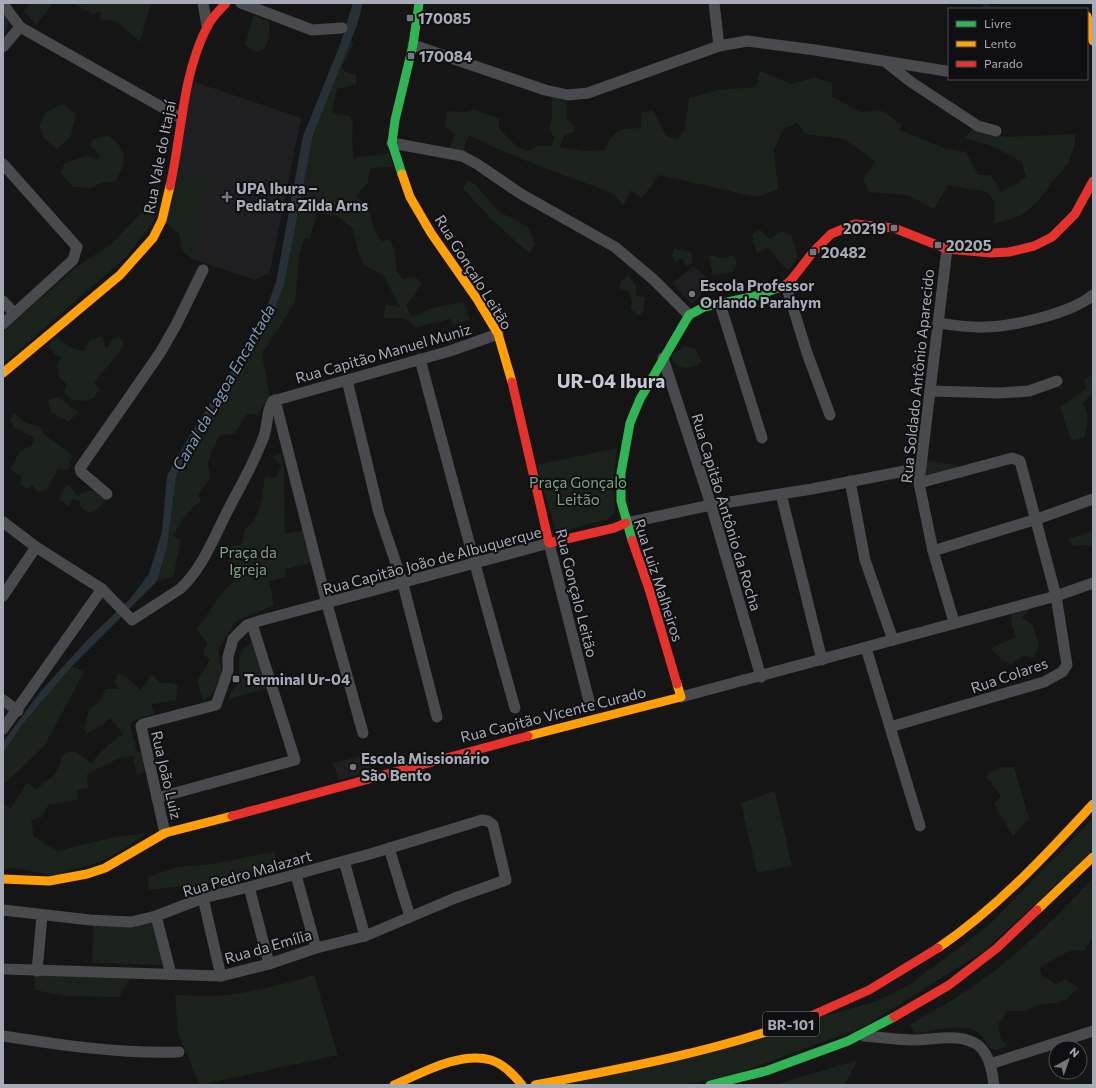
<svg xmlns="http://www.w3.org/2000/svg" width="1096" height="1088" font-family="Commissioner,sans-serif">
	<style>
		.built { fill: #1f1f21 }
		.green { fill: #1b221c }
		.water { fill: #283037 }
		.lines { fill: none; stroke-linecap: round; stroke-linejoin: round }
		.street { stroke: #494a4e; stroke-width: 11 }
		.fast { stroke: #30b455; stroke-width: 9 }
		.slow { stroke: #ff9f0a; stroke-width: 9 }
		.jam { stroke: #e5322d; stroke-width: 9 }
		.poi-dot { fill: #73767e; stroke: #0f0f11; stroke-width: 1.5 }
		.labels { text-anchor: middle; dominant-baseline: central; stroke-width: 4; stroke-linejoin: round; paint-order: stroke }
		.shield { fill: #0f0f11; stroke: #797c84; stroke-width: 1 }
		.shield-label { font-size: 14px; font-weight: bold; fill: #a6abb6 }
		.poi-label { font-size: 15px; font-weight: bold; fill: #a6abb6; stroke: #0f0f11; text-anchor: start }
		.street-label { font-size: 15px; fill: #a6abb6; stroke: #0f0f11 }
		.park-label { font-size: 15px; fill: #7da27f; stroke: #0f0f11 }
		.water-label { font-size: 16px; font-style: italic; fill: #7c99b2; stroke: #0f0f11 }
		.district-label { font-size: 19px; font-weight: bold; fill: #c7cad2; stroke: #0f0f11 }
	</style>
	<rect width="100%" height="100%" fill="#151515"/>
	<!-- built -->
	<g class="built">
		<polygon points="192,81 301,118 270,272 255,280 192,259 182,250 179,233 164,221"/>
		<polygon points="694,266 712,283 692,304 672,283"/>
		<polygon points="367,755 372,771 339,780 333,763"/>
		<polygon points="3,803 11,809 3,821"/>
	</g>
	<!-- green -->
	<g class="green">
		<polygon points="31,3 53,3 36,25 24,11"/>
		<polygon points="73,3 151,3 140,42 115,21 99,19 101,12 92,14"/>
		<polygon points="981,3 989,3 990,6 1003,9 984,9"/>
		<path d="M3 6C8 19 12 23 3 36Z"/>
		<polygon points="254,15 269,22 269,38 264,49 256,52 245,45"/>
		<path d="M350 41 354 42 342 67 345 72 356 75V84L337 89 332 112 336 114 350 116 353 124 352 142 354 158 389 153 393 167 371 168 367 184 356 196 370 209C370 221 375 232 381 241L390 240 394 249 397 272 403 279 412 277 418 279 422 284 406 306 412 317 432 308 463 302 470 319 454 325 449 318 444 321 416 327 404 318H383L386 304 400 307 384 276 364 265 359 254 353 229 339 217 317 213 310 239 304 238 299 257 295 302 262 354 270 397 257 414H247L234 434 220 435 211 452 208 464 210 477 198 496 201 501C187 510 181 521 173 536L181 540 173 577 157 581 167 547 176 477 182 462 269 323 284 285 313 135Z"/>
		<path d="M760 71 791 84 815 78 832 83V97L861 112 880 110 902 124 900 130 944 148 966 152 978 175H991L1001 192 1026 177 1022 162 993 146 964 138 973 129 1005 137 1075 134V144L1068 164 1052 182 1038 202 1020 216 994 224 995 203 987 192 948 185 934 209 908 195 869 192 863 179 875 161 844 139 805 134 798 123 783 129 774 150 778 189 757 197 659 175 642 198 631 190 624 205 614 194C565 175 515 159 469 135L463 151 449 149 455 134 445 126 447 111 463 112 475 110 499 119V128L516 146 527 151 538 146H551L554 138 549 128 552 117V96L567 102 566 118 574 125V132L565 134 560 147 583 151 605 150C615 127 618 130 641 128V113L653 110 666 136 678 139 685 129 689 98 718 90 756 87Z"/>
		<polygon points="63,104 76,114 71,136 57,149 44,138 39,126 47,111"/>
		<path d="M108 136C129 150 127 162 115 182H102L92 188 73 187 60 172 65 163 86 156 98 159 101 155 96 152 91 146 93 139Z"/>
		<polygon points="175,172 213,178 211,191 205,191 192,259 182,250 179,233 164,221"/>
		<polygon points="468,181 475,184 498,211 528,227 535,244 529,253 492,220 463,188"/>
		<polygon points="148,206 157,213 151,226 125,258 3,364 3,332 76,267 112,244"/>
		<polygon points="759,229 770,239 782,231 792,236 798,257 790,270 784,267 768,248 757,253 752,235"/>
		<polygon points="674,248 691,252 693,262 686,267 682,258 675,263 672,256"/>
		<polygon points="708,255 723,258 734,255 737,263 733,272 713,275"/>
		<polygon points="628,275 636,286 636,296 645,297 643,312 640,316 630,308 632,302 629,291 620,289 620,283"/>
		<path d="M101 336 107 348 112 340 119 336 124 346 94 383 99 389 94 398C80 403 75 402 64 393L67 384 59 377 57 364 62 358 56 355 48 346 57 338 72 348 84 351 90 340Z"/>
		<path d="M685 346 696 349 702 362C692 369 681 371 672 361V354Z"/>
		<path d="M1093 375V394L1082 403C1091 414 1087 425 1084 438L1071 440 1060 407 1086 389 1084 379Z"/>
		<polygon points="58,397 78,412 69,422 51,413 48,400"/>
		<polygon points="14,412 24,422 40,427 45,435 73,456 69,462 72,465 67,470 58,469 46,490 39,492 32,485 28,489 20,485 22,476 10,470 20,451 31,446 35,438 14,427 10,420"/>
		<polygon points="617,448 613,487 615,511 608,519 560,532 556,531 536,465"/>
		<path d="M280 453 284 468 285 534 305 530 314 562 285 569 286 577 269 581 274 605 235 622 218 650 222 673 211 695 203 701 197 681 210 660 203 654 207 644 197 629 225 589 234 582 225 548 242 544 245 529C261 518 262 494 265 477L276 478 281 465 273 457Z"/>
		<polygon points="926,460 956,465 958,467 924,476"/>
		<path d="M69 485 78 496C90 487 98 491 109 498L96 510 89 513 79 506 81 502 72 499 69 507 59 499 63 490Z"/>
		<polygon points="1093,531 1093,553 1091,545 1073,546 1068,539"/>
		<polygon points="1023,608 1030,609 1022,618 1032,624 1039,645 1034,657 1022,656 1011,664 1002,660 991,649 997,645 1016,637 1011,622 1012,611"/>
		<path d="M255 642 268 688 229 699C229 692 234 691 236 685 244 668 230 650 255 642Z"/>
		<polygon points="72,666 84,672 44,746 3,785 3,753 21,726"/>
		<path d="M118 673 130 680 140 690 152 675 160 683H172L178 685 176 700 151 704 155 715 144 717 131 722 130 727 137 752 144 753 148 770 137 775 133 756 117 759 87 774 88 788 77 790 78 800 48 805 42 817 31 820 34 837 57 851 120 836 148 833C130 844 114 857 94 864 80 870 72 866 57 876L13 868 3 870V821L27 783 37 789C42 783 54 777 57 771 61 764 59 761 65 753L75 751 91 763 107 746 123 734 110 717 104 724 87 734 84 728 89 709 98 703 106 689H119L115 682Z"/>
		<polygon points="1003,767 1014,767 1029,819 1013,836 994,804 1001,796 987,778 988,773"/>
		<polygon points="775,791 792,866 757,873 741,803"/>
		<polygon points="1093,818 1093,851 983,952 863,1027 733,1075 682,1085 554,1085 836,1013 877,1001 907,986 972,938 991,923"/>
		<polygon points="274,852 279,871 224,881 149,890 148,877 177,867 211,864"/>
		<path d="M1093 878V937L1084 951 1071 950 1040 967 1041 975 1056 984 1065 979 1078 988 1067 999 1057 1003 1041 1004 1025 1011H1008L998 1024 1000 1037 1007 1046 998 1050 990 1048C986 1042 982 1035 976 1031 965 1023 929 1031 916 1034L910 1025C926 1014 944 1006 960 995 1010 963 1053 921 1093 878Z"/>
		<polygon points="152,919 165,965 92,963 94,925"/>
		<polygon points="34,974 131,977 119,997 66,996 35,990"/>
		<path d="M314 975 338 1055 200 1085 178 1033 175 995C187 995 200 996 212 996 247 994 281 985 314 975Z"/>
		<polygon points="858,1060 844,1085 775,1085"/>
	</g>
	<!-- water -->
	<polygon class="water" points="353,3 363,3 357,25 313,135 284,285 269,323 182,462 176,477 167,547 157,581 72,666 21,726 3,753 3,742 41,691 88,639 130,599 149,574 162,532 167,476 190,435 253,336 264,315 276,282 303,136 340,45"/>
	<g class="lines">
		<!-- street -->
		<g class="street">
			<polyline points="203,3 207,26"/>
			<polyline points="241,3 312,30 342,28"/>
			<polyline points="714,3 719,46"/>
			<polyline points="3,4 20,27 181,118"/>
			<polyline points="413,45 545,90 568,95 588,93 719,46 747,41 815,50 946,71"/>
			<polyline points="3,47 20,27"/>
			<polyline points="887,63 911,82 978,126 996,131"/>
			<polyline points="392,143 462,156 477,164 521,194 615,247 654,280 689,315"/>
			<polyline points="3,164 77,247 73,260 3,324"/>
			<polyline points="947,249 919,483 933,551 954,622"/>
			<polyline points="786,285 807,353 830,415"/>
			<polyline points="3,301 14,313"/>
			<polyline points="720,304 762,438"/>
			<path d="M938 323C953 325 969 328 984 327 1012 327 1072 313 1093 295"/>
			<polyline points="663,358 711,505 761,677"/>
			<path d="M420 359C451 476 482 592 515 708"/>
			<polyline points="347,380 379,513 403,584 437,717"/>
			<polyline points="930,391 999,393 1029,391 1057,381"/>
			<polyline points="275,400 327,604 363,733"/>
			<polyline points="850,481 865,560 893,640"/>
			<polyline points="107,494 81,472 80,468 160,353 176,325 203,270"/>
			<polyline points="781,494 822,660"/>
			<path d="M3 522 36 547 102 589 132 620 180 589C203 568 215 535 229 508 241 485 255 461 264 436 268 425 266 411 273 401L450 351 498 334"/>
			<polyline points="626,523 711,505 812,489 920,468"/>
			<polyline points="933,551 1037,519 1093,499"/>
			<polyline points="3,596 36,547"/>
			<polyline points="866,648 920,826"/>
			<polyline points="681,697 1056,596 1093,583"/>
			<polyline points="3,700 18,711"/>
			<polyline points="890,727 1044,682 1062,672 1067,665 1056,596 1020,461 1012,458 919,483"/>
			<polyline points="3,729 102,589"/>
			<polyline points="157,798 295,760 252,624"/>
			<polyline points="165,833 141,726 143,724 216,705 228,671 228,657 233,639 247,625 259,621 549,543 589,701"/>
			<polyline points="389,848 410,917"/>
			<polyline points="344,861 365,936"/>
			<polyline points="296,875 316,948"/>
			<polyline points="249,887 269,964"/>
			<polyline points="203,898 221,976"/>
			<polyline points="3,910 90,920 131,922 156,916 203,898 249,887 370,854 482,820 488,821 493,825 506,880 455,898 365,936 316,948 269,964 221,976 3,969"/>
			<polyline points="156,916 171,974"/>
			<polyline points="37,971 42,915"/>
			<path d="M3 1036C61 1045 120 1054 179 1052"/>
			<path d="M864 1036C880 1037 897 1040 913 1040 933 1040 962 1032 979 1046 990 1056 992 1071 994 1085"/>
			<polyline points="990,1064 1093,1031"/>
		</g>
		<!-- fast -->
		<g class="fast">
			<polyline points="402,174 392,143 395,120 413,45 419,3"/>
			<polyline points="632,540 621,501 621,473 630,423 640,399 689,315 704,307 756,296 778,288"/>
			<polyline points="710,1085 766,1071 848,1041 894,1017"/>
		</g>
		<!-- slow -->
		<g class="slow">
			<polyline points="1087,16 1093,41"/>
			<polyline points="402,174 410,197 431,233 477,299 498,334 512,382"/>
			<polyline points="3,373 120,275 153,238 162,220 170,186"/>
			<polyline points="528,736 681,697 677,684"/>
			<polyline points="3,879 49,881 87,874 105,868 165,833 232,816"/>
			<polyline points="1037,910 1093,857"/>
			<path d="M938 948C997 908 1045 856 1093 804"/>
			<path d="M394 1085C422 1073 460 1051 491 1060 504 1064 514 1075 522 1085"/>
			<path d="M535 1085C626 1068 717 1051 804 1019"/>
		</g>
		<!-- jam -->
		<g class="jam">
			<path d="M170 186C182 134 182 76 207 27 211 18 220 10 226 3"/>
			<polyline points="778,288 786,285 792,279 813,252 831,234 855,224 894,228 947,249 991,253 1009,252 1034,246 1052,237 1075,214 1093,181"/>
			<polyline points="512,382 549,543 614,528 626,523"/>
			<polyline points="632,540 649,589 677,684"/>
			<polyline points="232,816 528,736"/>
			<polyline points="894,1017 949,985 997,948 1037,910"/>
			<polyline points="804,1019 869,990 938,948"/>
		</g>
	</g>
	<!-- markers -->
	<g class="poi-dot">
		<rect x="406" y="14" width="8" height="8" rx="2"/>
		<rect x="407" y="52" width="8" height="8" rx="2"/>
		<path d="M225 191h4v4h4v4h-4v4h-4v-4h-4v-4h4z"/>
		<rect x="890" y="224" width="8" height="8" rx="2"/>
		<rect x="934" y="241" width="8" height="8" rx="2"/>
		<rect x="809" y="248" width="8" height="8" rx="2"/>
		<circle cx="692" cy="294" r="4"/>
		<rect x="232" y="675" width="8" height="8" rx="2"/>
		<circle cx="353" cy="767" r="4"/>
	</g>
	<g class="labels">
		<!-- shield labels -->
		<rect class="shield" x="763" y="1012" width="56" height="24" rx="3"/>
		<g class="shield-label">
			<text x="791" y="1024">BR-101</text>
		</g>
		<!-- poi labels -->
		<g class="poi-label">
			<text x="418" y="18">170085</text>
			<text x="419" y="56">170084</text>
			<text x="236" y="188">UPA Ibura –<tspan x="236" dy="17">Pediatra Zilda Arns</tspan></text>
			<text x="886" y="228" text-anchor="end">20219</text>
			<text x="946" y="245">20205</text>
			<text x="821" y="252">20482</text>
			<text x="700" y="285">Escola Professor<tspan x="700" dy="17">Orlando Parahym</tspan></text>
			<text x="244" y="679">Terminal Ur-04</text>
			<text x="361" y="758">Escola Missionário<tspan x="361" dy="17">São Bento</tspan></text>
		</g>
		<!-- street labels -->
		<g class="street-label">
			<text transform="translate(159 157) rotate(-79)">Rua Vale do Itajaí</text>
			<text transform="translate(474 272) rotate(58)">Rua Gonçalo Leitão</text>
			<text transform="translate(383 353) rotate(-16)">Rua Capitão Manuel Muniz</text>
			<text transform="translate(917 376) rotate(-84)">Rua Soldado Antônio Aparecido</text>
			<text transform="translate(727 512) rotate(73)">Rua Capitão Antônio da Rocha</text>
			<text transform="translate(432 560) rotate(-15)">Rua Capitão João de Albuquerque</text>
			<text transform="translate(659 580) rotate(72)">Rua Luiz Malheiros</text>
			<text transform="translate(577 593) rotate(76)">Rua Gonçalo Leitão</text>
			<text transform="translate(1009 675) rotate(-19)">Rua Colares</text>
			<text transform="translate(553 714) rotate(-14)">Rua Capitão Vicente Curado</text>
			<text transform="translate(167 775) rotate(77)">Rua João Luiz</text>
			<text transform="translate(247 873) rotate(-16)">Rua Pedro Malazart</text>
			<text transform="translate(268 946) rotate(-16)">Rua da Emília</text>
		</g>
		<!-- park labels -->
		<g class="park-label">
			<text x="578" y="482">Praça Gonçalo<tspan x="578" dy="17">Leitão</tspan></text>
			<text x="248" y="552">Praça da<tspan x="248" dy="17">Igreja</tspan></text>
		</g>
		<!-- water labels -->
		<g class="water-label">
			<text transform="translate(223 387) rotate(-60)">Canal da Lagoa Encantada</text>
		</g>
		<!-- district labels -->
		<g class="district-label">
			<text x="611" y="380">UR-04 Ibura</text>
		</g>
	</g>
	<!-- border -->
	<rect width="1096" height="1088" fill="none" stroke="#a6abb6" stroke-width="8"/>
	<!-- legend -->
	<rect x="948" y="8" width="140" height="72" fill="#0f0f11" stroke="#4b4d53"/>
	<rect x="956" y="21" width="20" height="6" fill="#30b455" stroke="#4b4d53"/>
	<text x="984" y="28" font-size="12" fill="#a6abb6">Livre</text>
	<rect x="956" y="41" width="20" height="6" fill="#ff9f0a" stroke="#4b4d53"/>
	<text x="984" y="48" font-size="12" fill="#a6abb6">Lento</text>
	<rect x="956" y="61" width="20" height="6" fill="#e5322d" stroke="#4b4d53"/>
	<text x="984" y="68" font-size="12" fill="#a6abb6">Parado</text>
	<!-- north arrow -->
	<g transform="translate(1068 1060) rotate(40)"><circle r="19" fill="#0f0f11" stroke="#4b4d53"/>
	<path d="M0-3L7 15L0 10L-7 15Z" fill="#73767e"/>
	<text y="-6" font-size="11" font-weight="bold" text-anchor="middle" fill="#a6abb6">N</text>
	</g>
</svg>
